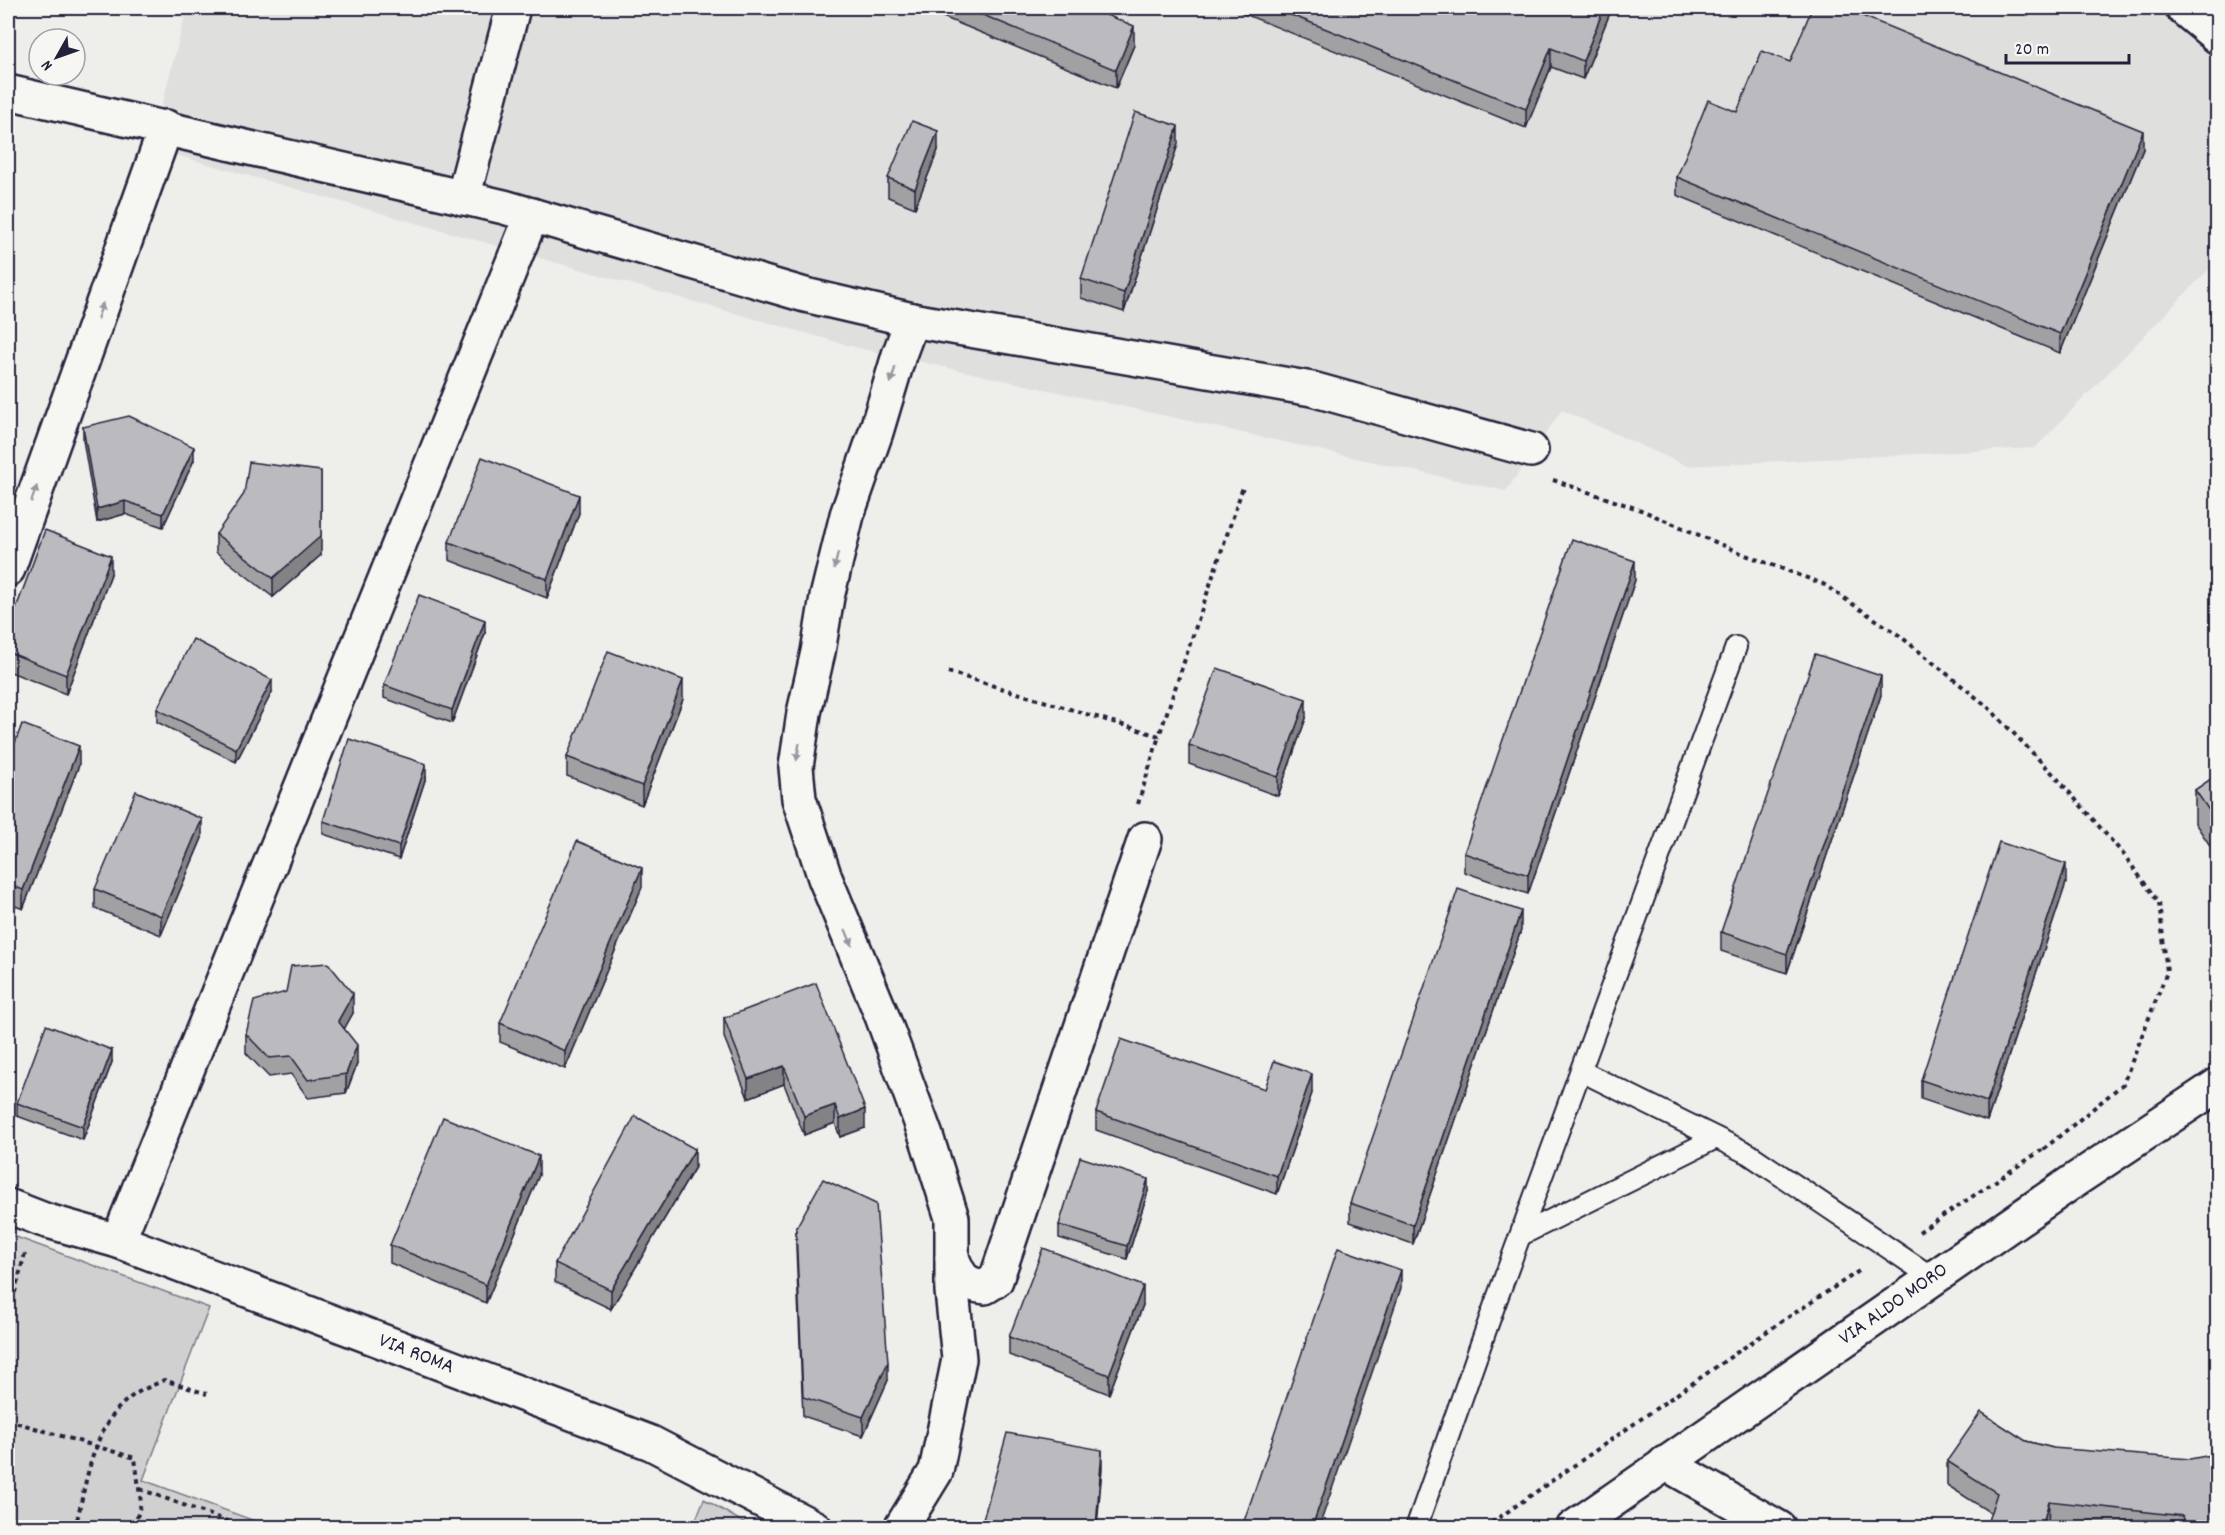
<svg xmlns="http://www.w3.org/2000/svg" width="2225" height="1535" font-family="Dekko,sans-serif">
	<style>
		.built { fill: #dfdfde }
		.green { fill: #d0d0d1; stroke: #797986; stroke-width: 1.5 }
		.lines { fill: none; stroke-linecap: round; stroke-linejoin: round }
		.lane-casing { stroke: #22223b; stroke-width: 24 }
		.street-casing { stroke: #22223b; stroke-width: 38 }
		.secondary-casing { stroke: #22223b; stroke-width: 38 }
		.path { stroke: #22223b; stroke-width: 4; stroke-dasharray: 4.5 4.5; stroke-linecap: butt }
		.lane { stroke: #f6f6f2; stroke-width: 20 }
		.street { stroke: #f6f6f2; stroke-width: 33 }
		.secondary { stroke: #f6f6f2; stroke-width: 33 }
		.wall { fill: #a1a1a4; stroke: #22223b; stroke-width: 1.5 }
		.shaded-wall { fill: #838386; stroke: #22223b; stroke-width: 1.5 }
		.building { fill: #bbbbbf; stroke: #22223b; stroke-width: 1.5 }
		.oneway { fill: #9797a0 }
		.labels { text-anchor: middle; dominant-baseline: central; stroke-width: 6; stroke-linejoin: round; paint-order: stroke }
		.street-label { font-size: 21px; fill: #22223b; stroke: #f6f6f2 }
	</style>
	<rect width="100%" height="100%" fill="#eeeeeb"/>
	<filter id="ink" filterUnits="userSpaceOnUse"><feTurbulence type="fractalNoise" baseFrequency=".0167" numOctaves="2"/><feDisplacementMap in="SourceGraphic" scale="12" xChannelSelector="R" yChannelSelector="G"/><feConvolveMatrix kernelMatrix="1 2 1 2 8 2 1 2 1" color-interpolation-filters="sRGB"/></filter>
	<g filter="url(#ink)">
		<!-- built -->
		<polygon class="built" points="187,8 2217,8 2217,261 2035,448 1687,466 1562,410 1506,491 858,348 151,148"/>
		<!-- green -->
		<g class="green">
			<polygon points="8,1234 209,1308 143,1480 271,1527 8,1527"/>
			<polygon points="704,1499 751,1527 693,1527"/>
		</g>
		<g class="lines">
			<!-- lane casing -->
			<g class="lane-casing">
				<g id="lane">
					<polyline points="1581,1071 1749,1154 1933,1278"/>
					<polyline points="1521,1235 1716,1138"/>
					<polyline points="1416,1528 1495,1304 1736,647"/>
				</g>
			</g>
			<!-- street casing -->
			<g class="street-casing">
				<g id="street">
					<polyline points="8,92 504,207 805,295 917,321 1312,389 1531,450"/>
					<polyline points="463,198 513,8"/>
					<polyline points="8,569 166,127"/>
					<polyline points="8,1206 44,1220 118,1241 651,1443 815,1528"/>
					<polyline points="118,1241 532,215"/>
					<path d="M952 1258C960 1277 963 1284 985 1287L996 1280 1145 839"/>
					<polyline points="1665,1463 1779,1528"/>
					<polyline points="901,1528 936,1471 959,1359 952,1291 952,1218 926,1136 882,1016 825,878 799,799 796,767 804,713 818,652 827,597 847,515 876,432 899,355 912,320"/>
					<polyline points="1573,1528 2072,1182 2218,1085"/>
				</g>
			</g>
			<!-- secondary casing -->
			<g class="secondary-casing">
				<polyline id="secondary" points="2183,8 2218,37"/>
			</g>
			<!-- path -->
			<g class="path">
				<polyline points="1553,480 1641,510 1743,554 1823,584 1900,636 1988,707 2056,777 2124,855 2159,903 2167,972 2123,1084 2045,1148 2048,1151"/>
				<polyline points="948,672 1159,736 1243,487"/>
				<polyline points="1138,804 1159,736"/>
				<polyline points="1919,1232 2045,1148"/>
				<polyline points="8,1319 25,1253"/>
				<polyline points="8,1420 135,1458 141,1503 134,1528"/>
				<polyline points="140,1489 246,1528"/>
				<path d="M75 1528C87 1483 92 1422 134 1395 143 1389 154 1385 164 1380L207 1394"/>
				<polyline points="1484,1528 1775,1326 1862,1269"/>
			</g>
			<!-- lane -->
			<use href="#lane" class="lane"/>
			<!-- street -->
			<use href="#street" class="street"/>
			<!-- secondary -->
			<use href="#secondary" class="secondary"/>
		</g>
		<!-- wall -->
		<g class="wall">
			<polygon points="921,8 1089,8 1134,45 1116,88"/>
			<polygon points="1232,8 1612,8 1583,79 1551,67 1526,128 1232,9"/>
			<polygon points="1737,112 2143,149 2060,353 1677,195 1677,177"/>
			<polygon points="1178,144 1124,312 1081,298 1081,279"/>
			<polygon points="938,150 915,208 888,197 888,178"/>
			<polygon points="83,427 194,460 163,527 125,514 97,522 83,440"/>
			<polygon points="579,513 547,598 449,560 449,542"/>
			<polygon points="216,534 321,555 273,597 216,552"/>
			<polygon points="111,574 66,694 8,671 8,630"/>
			<polygon points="1635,580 1528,894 1464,872 1464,853"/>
			<polygon points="485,633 452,723 384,698 384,685"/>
			<polygon points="272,692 236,762 157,722 157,709"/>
			<polygon points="1881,695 1787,973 1721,951 1721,932"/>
			<polygon points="683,699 642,805 567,776 567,757"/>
			<polygon points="1306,718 1278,796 1189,764 1189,745"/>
			<polygon points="8,762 79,765 23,909 8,903"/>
			<polygon points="2217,775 2217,856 2195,823 2195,790"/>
			<polygon points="426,777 399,859 323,834 323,821"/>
			<polygon points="202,838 161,935 95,908 95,889"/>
			<polygon points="2066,883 1987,1121 1921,1099 1921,1080"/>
			<polygon points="642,887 565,1069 500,1042 500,1023"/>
			<polygon points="1521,930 1413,1244 1350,1222 1350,1203"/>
			<polygon points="353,1013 344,1029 357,1064 346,1093 308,1098 291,1074 269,1077 246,1053 246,1034"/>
			<polygon points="724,1018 865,1128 840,1137 835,1123 804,1135 784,1084 748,1098 724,1037"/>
			<polygon points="112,1062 83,1140 17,1116 17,1103"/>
			<polygon points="1265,1089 1312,1093 1277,1194 1096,1130 1096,1112"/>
			<polygon points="695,1167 611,1309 555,1282 555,1263"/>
			<polygon points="539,1175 486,1303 390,1263 390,1245"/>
			<polygon points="1148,1191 1127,1259 1059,1238 1059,1225"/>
			<polygon points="796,1228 888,1380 863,1436 803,1416 796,1247"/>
			<polygon points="1143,1305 1109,1394 1009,1355 1009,1337"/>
			<polygon points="2026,1441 2053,1448 2217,1527 2069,1527 2049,1525 2048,1527 1986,1527 1991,1513 1947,1485 1947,1461"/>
		</g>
		<!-- shaded-wall -->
		<g class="shaded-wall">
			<polygon points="1604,8 1612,8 1583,79 1583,61"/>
			<polygon points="1134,26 1134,45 1116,88 1116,70"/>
			<polygon points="1551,48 1551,67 1526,128 1526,109"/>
			<polygon points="1178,126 1178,144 1124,312 1124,293"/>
			<polygon points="938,131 938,150 915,208 915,189"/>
			<polygon points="2143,131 2143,149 2060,353 2060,334"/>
			<polygon points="194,447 194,460 163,527 163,514"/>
			<polygon points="321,471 321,555 273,597 273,578"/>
			<polygon points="579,495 579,513 547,598 547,579"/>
			<polygon points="125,501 125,514 97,522 97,509"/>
			<polygon points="111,556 111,574 66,694 66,675"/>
			<polygon points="1635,561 1635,580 1528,894 1528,875"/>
			<polygon points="485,620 485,633 452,723 452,710"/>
			<polygon points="1881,676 1881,695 1787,973 1787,954"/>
			<polygon points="272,680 272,692 236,762 236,749"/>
			<polygon points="683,680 683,699 642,805 642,786"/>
			<polygon points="1306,699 1306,718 1278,796 1278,777"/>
			<polygon points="79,746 79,765 23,909 23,890"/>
			<polygon points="426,764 426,777 399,859 399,846"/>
			<polygon points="202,819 202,838 161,935 161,916"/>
			<polygon points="2066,864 2066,883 1987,1121 1987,1102"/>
			<polygon points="642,868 642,887 565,1069 565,1051"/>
			<polygon points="1521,911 1521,930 1413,1244 1413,1225"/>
			<polygon points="353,994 353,1013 338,1040 338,1021"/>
			<polygon points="357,1045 357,1064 346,1093 346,1074"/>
			<polygon points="112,1050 112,1062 83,1140 83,1127"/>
			<polygon points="784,1066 784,1084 748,1098 748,1079"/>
			<polygon points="1312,1074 1312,1093 1277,1194 1277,1176"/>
			<polygon points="835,1105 835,1123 804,1135 804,1116"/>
			<polygon points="865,1109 865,1128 840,1137 840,1119"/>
			<polygon points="695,1149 695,1167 611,1309 611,1290"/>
			<polygon points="539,1156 539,1175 486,1303 486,1285"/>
			<polygon points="1148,1179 1148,1191 1127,1259 1127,1246"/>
			<polygon points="1401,1270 1401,1288 1319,1527 1312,1527"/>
			<polygon points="1143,1286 1143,1305 1109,1394 1109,1375"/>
			<polygon points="888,1362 888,1380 863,1436 863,1417"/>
			<polygon points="1102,1450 1102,1469 1097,1527 1096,1527"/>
			<polygon points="2049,1501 2048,1527 2042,1527"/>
		</g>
		<!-- building -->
		<g class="building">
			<polygon points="966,8 1089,8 1134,26 1116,70"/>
			<polygon points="1274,8 1604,8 1583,61 1551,48 1526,109"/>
			<polygon points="1812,8 1843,8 2143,131 2060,334 1677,177 1708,100 1737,112 1762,51 1790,62"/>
			<polygon points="1135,112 1178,126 1124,293 1081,279"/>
			<polygon points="912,121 938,131 915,189 888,178"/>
			<polygon points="129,416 194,447 163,514 125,501 97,509 83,427"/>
			<polygon points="482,457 579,495 547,579 449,542"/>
			<polygon points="249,462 321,471 321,536 273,578 216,534 244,494"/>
			<polygon points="45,530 111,556 66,675 8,652 8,630"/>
			<polygon points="1572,539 1635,561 1528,875 1464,853"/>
			<polygon points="419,595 485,620 452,710 384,685"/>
			<polygon points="193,639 272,680 236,749 157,709"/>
			<polygon points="608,651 683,680 642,786 567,757"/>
			<polygon points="1815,654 1881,676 1787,954 1721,932"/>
			<polygon points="1217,668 1306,699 1278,777 1189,745"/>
			<polygon points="22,724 79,746 23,890 8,884 8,762"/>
			<polygon points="349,739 426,764 399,846 323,821"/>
			<polygon points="2217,775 2217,822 2195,790"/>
			<polygon points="136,791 202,819 161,916 95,889"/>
			<polygon points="577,841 642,868 565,1051 500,1023"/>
			<polygon points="1999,842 2066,864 1987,1102 1921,1080"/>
			<polygon points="1458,889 1521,911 1413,1225 1350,1203"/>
			<polygon points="328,963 353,994 338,1021 357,1045 346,1074 308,1080 291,1056 269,1058 246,1034 254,1001 286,992 291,966"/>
			<polygon points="816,983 865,1109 840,1119 835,1105 804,1116 784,1066 748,1079 724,1018"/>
			<polygon points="46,1025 112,1050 83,1127 17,1103"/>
			<polygon points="1121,1039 1265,1089 1274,1061 1312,1074 1277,1176 1096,1112"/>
			<polygon points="635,1116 695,1149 611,1290 555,1263"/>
			<polygon points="443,1117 539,1156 486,1285 390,1245"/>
			<polygon points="1080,1157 1148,1179 1127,1246 1059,1225"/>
			<polygon points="823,1179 876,1204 888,1362 863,1417 803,1397 796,1228"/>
			<polygon points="1043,1248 1143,1286 1109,1375 1009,1337"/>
			<polygon points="1338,1248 1401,1270 1312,1527 1242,1527"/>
			<polygon points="1981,1412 2026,1441 2053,1448 2190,1459 2217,1454 2217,1527 2186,1527 2183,1516 2049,1501 2042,1527 1986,1527 1997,1493 1947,1461"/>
			<polygon points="1007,1433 1102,1450 1096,1527 981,1527"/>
			<polygon points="1712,1521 1716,1527 1702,1527"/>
		</g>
		<!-- one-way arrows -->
		<defs><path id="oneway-solid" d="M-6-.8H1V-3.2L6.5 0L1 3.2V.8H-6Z" transform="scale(1.5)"/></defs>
		<g class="oneway">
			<use href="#oneway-solid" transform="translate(100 311) rotate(-70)"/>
			<use href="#oneway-solid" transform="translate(893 375) rotate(106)"/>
			<use href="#oneway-solid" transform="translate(34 494) rotate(-70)"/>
			<use href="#oneway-solid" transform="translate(836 561) rotate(104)"/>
			<use href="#oneway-solid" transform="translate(798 752) rotate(99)"/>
			<use href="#oneway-solid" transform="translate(849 938) rotate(68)"/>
		</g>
	</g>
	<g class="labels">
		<!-- street labels -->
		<g class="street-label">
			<text transform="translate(1894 1305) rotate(-35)">VIA ALDO MORO</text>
			<text transform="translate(416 1355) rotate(21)">VIA ROMA</text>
		</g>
	</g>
	<!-- margin -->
	<rect width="2225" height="1535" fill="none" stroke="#f6f6f2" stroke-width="30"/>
	<rect x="15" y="15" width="2195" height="1505" fill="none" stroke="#22223b" stroke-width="2" filter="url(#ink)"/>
	<!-- north arrow -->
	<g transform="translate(57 57) rotate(230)"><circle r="28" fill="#f6f6f2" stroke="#a1a1a9" stroke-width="1.5"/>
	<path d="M0-4.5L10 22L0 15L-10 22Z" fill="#22223b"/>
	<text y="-9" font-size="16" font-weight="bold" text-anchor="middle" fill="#22223b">N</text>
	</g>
	<!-- scale -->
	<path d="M2006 54v9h123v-9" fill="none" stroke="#22223b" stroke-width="3"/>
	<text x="2015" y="54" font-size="18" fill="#22223b" stroke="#f6f6f2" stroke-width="4.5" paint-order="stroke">20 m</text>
</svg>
